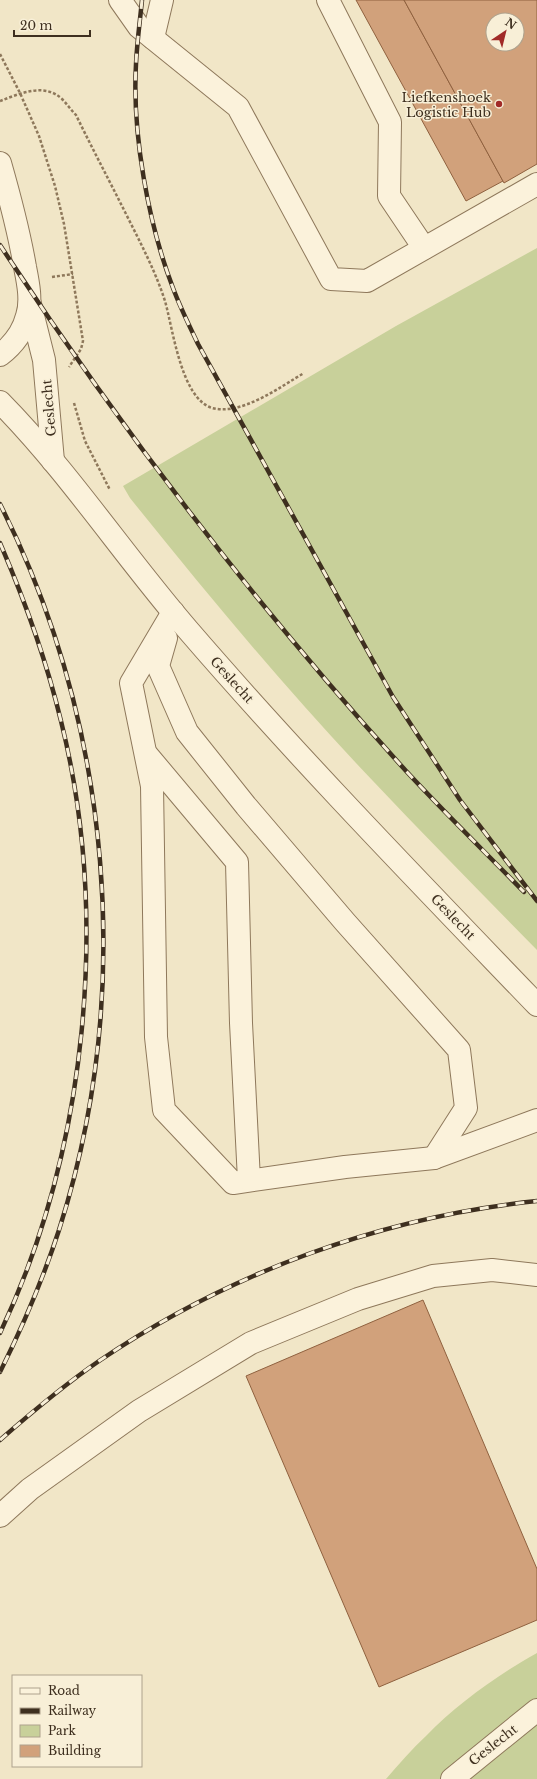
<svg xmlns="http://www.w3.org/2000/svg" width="537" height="1779" font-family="'Libre Baskerville',serif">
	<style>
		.green { fill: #c8d09a }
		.building { fill: #d1a17b; stroke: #8f613f; fill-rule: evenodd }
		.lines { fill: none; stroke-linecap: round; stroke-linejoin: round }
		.minor-casing { stroke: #8e785b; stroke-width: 24 }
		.path { stroke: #8e785b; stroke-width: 2.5; stroke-dasharray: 3 2; stroke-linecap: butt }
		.minor { stroke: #fbf2db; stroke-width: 22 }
		.rail-casing { stroke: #3e2f1f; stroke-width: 4.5 }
		.rail { stroke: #f8efd7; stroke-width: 3; stroke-dasharray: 9; stroke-linecap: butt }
		.poi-dot { fill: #a12a27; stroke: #f8efd7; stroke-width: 1.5 }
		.labels { text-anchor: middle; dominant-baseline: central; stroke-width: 3; stroke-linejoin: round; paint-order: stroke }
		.poi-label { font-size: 13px; fill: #3e2f1f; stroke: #f8efd7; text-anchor: end }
		.street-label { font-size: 13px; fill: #3e2f1f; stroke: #f8efd7 }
	</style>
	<rect width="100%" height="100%" fill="#f1e6c7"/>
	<!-- green -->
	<g class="green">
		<path d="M537 248V950C482 894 427 838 373 781 287 691 208 595 130 498L123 486 396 326Z"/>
		<path d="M537 1653V1779H386C399 1764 412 1749 426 1736 456 1705 499 1674 537 1653Z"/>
	</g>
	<!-- building -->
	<g class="building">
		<polygon points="356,0 404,0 503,181 466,201"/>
		<path d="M404 0H537V164L504 183ZM493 20H517V44H493Z"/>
		<polygon points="423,1300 537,1569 537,1620 379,1687 246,1376"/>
	</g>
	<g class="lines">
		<!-- minor casing -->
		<g class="minor-casing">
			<g id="minor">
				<polyline points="120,0 139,27 238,107 331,279 367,281 537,184"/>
				<polyline points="328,0 390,122 389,196 424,248"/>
				<polyline points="153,38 162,0"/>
				<path d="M0 163C10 198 19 232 25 267 28 282 32 301 27 316 23 332 13 345 0 355"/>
				<polyline points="30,304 44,360 53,461"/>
				<path d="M0 402C69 472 124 556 188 630 300 760 419 882 537 1005"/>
				<polyline points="173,612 131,683 152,786 156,1037 164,1110 233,1183 345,1167 434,1158 537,1120"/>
				<polyline points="166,638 158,666 187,732 246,806 345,922 459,1050 466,1108 434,1158"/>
				<polyline points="148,756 237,862 241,1023 249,1180"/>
				<polyline points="0,1516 30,1489 139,1411 251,1343 358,1299 433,1276 492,1270 537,1275"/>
				<polyline points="452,1779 537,1710"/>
			</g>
		</g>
		<!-- path -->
		<g class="path">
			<polyline points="0,54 20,93 39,136 55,186 64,224 83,341 81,349 69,367"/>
			<path d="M0 101C19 94 44 82 62 99 67 104 71 110 76 115 92 148 109 180 125 212 140 242 155 270 165 301 173 329 181 398 212 408 241 416 280 387 304 373"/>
			<polyline points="52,277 73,274"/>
			<polyline points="74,403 85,441 110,490"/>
		</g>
		<!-- minor -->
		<use href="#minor" class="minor"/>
		<!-- rail casing -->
		<g class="rail-casing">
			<g id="rail">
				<path d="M142 0C140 21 137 42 136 64 132 133 148 223 173 288 180 307 189 325 198 344L393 697 460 800 537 901"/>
				<path d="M0 245C122 431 257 607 407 772 445 813 485 852 524 892"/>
				<path d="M0 504C112 726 135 992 59 1230 43 1279 23 1326 0 1372"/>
				<path d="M0 543C25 601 46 659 61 721 110 918 87 1150 0 1333"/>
				<path d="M0 1440C32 1412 64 1385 99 1361 229 1273 381 1217 537 1201"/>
			</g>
		</g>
		<!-- rail -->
		<use href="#rail" class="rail"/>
	</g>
	<!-- markers -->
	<circle class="poi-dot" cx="499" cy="104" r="4"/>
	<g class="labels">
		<!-- poi labels -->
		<g class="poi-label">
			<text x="491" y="97">Liefkenshoek<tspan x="491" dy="15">Logistic Hub</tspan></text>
		</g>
		<!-- street labels -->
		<g class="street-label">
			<text transform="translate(49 408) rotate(-95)">Geslecht</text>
			<text transform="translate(232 680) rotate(48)">Geslecht</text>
			<text transform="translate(453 917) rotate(46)">Geslecht</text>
			<text transform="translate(493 1745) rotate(-38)">Geslecht</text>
		</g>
	</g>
	<!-- legend -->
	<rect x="12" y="1675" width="130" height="92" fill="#f8efd7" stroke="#aea28d"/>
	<rect x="20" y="1688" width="20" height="6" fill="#fbf2db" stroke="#aea28d"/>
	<text x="48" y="1695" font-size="12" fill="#3e2f1f">Road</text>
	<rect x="20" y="1708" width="20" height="6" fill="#3e2f1f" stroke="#aea28d"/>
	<text x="48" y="1715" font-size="12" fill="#3e2f1f">Railway</text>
	<rect x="20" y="1725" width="20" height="12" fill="#c8d09a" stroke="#aea28d"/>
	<text x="48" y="1735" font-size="12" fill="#3e2f1f">Park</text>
	<rect x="20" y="1745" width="20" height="12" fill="#d1a17b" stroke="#aea28d"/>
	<text x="48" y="1755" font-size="12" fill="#3e2f1f">Building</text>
	<!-- north arrow -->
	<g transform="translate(505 32) rotate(35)"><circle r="19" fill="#f8efd7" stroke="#aea28d"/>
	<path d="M0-3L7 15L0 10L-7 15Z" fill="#a12a27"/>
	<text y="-6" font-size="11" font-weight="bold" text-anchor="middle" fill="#3e2f1f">N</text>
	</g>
	<!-- scale -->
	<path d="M14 30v6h76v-6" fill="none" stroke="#3e2f1f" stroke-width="2"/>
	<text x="20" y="30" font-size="12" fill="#3e2f1f" stroke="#f8efd7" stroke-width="3" paint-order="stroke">20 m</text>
</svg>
